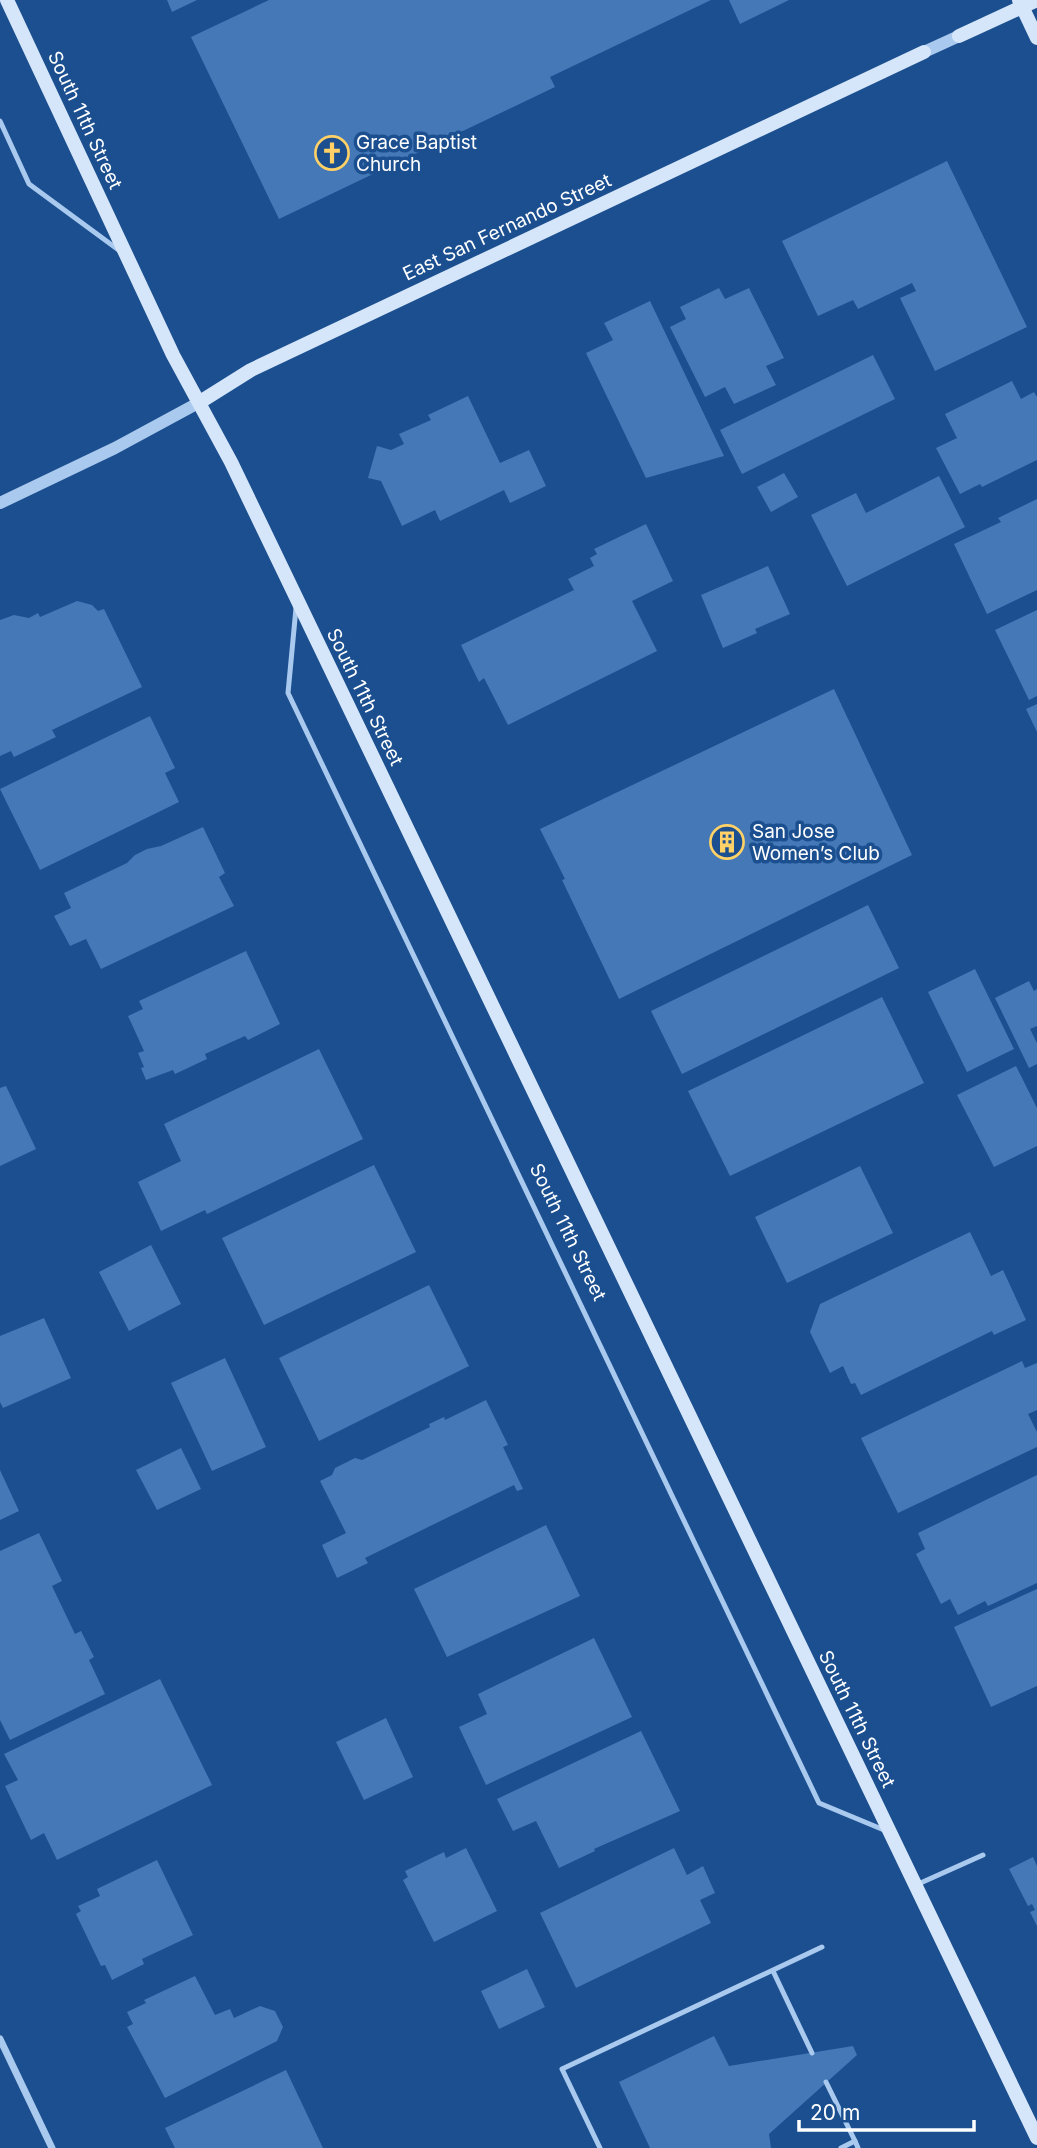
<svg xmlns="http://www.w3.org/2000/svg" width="1037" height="2148" font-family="Inter,sans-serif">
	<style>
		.building { fill: #4478b7 }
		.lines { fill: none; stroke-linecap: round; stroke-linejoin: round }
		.service { stroke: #a9c9ee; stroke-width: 5 }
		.minor { stroke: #a9c9ee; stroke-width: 7 }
		.tertiary { stroke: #a9c9ee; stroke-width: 12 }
		.secondary { stroke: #d6e6fa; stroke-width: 14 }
		.labels { text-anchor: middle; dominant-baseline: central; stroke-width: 7; stroke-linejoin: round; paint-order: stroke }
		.street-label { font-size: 19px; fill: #fff; stroke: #1b4f8f }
		.poi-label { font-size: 19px; fill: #fff; stroke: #1b4f8f; text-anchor: start }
	</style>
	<rect width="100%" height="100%" fill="#1b4f8f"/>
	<!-- building -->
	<g class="building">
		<polygon points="167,0 197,0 172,12"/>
		<polygon points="269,0 711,0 550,77 555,87 279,219 191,37"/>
		<polygon points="729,0 789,0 740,24"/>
		<polygon points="947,161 1027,327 935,371 900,298 916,291 912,283 858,309 853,300 818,316 782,241"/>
		<polygon points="719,288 725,299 749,288 784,358 766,366 776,385 734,404 725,387 705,397 670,327 686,319 680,307"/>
		<polygon points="650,301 724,456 646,478 586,353 613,340 604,323"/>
		<polygon points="873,355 895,399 742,474 720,430"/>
		<polygon points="1012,381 1021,399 1034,392 1037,397 1037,460 982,487 980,484 960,494 936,448 957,438 945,414"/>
		<polygon points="468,396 500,463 529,450 546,486 510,503 504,490 440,521 435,510 402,526 381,481 368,478 377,446 391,450 404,444 399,434 431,420 428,415"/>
		<polygon points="784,473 798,497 771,512 757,487"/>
		<polygon points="939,476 965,527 847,586 811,515 856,493 866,513"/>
		<polygon points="1037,499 1037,590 987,614 954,544 1001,522 998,518"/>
		<polygon points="646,524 673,581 632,601 657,651 508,725 484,678 479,682 461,645 574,590 568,579 594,566 590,558 597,554 594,549"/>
		<polygon points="768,566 790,614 755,629 757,633 723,648 701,595"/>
		<polygon points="77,601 92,605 98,611 104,609 142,687 52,730 56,737 14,757 11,751 0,756 0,620 14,615 29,618 38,613 40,617"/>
		<polygon points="1037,610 1037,696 1029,700 995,630"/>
		<polygon points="834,689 912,855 619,999 562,880 565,879 540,829"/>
		<polygon points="1037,704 1037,732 1026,709"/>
		<polygon points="150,716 175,768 165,773 179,802 40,870 0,789"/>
		<polygon points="203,827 225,873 219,877 234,906 101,969 86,939 70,946 54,916 71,908 64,893 127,863 135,855 147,849 161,846"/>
		<polygon points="868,905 899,968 682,1074 651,1011"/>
		<polygon points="246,951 280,1024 248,1040 245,1036 205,1054 207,1059 175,1074 173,1070 146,1080 141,1068 144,1067 138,1053 144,1051 128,1016 143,1009 139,1001"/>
		<polygon points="975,969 1014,1049 967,1072 928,992"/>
		<polygon points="1029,981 1034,991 1037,989 1037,1026 1030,1029 1037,1043 1037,1064 1029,1068 995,998"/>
		<polygon points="882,997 924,1083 730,1176 688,1091"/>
		<polygon points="319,1049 363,1139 207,1214 205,1210 161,1231 138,1182 181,1161 164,1124"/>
		<polygon points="1016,1066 1037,1108 1037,1146 994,1167 957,1095"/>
		<polygon points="6,1086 36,1149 0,1166 0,1088"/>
		<polygon points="374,1165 416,1252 264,1325 222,1238"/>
		<polygon points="860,1166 893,1233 787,1283 755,1217"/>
		<polygon points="970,1232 991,1276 1003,1270 1026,1320 994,1335 992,1331 861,1395 855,1383 851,1384 843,1366 830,1373 810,1332 820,1304"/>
		<polygon points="151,1245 181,1304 129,1331 99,1272"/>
		<polygon points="429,1285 469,1366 319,1441 279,1358"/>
		<polygon points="44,1318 71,1378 3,1408 0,1402 0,1336"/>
		<polygon points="225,1358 266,1447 212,1471 171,1383"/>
		<polygon points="1022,1361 1025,1368 1037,1363 1037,1410 1028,1414 1037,1432 1037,1447 898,1513 861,1438"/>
		<polygon points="486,1400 508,1445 503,1447 523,1489 517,1491 514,1485 365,1558 368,1563 337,1578 322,1545 346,1533 320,1481 332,1475 335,1468 355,1458 362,1460 430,1427 429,1424 444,1417 445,1420"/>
		<polygon points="181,1448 201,1489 157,1510 136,1470"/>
		<polygon points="0,1470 19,1511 0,1520"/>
		<polygon points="1037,1475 1037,1583 988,1606 985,1601 958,1615 950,1599 941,1604 916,1554 925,1549 918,1533"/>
		<polygon points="546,1525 580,1596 447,1657 414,1589"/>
		<polygon points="39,1533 62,1581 52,1586 75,1634 81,1631 94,1657 89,1660 105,1694 10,1740 0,1720 0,1551"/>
		<polygon points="1037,1589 1037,1686 991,1707 954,1627"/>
		<polygon points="594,1638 632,1717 486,1785 459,1727 487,1714 478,1694"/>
		<polygon points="160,1679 212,1785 57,1860 44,1833 31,1840 5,1786 18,1780 4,1754"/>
		<polygon points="386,1718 413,1777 364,1800 336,1742"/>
		<polygon points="641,1731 680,1811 594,1849 595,1851 559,1868 536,1821 513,1831 497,1799"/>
		<polygon points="466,1848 497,1911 434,1942 403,1880 408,1877 405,1871 444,1852 446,1858"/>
		<polygon points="674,1848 687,1875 703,1866 715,1893 700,1900 711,1923 576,1988 540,1913"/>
		<polygon points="1033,1857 1037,1866 1037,1926 1030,1912 1035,1910 1032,1904 1028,1906 1009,1869"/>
		<polygon points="157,1860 193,1935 142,1959 144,1964 112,1980 105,1965 101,1966 76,1914 81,1911 78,1906 100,1896 97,1889"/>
		<polygon points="527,1969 545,2007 499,2029 481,1991"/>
		<polygon points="195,1976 215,2015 230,2009 234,2018 260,2006 275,2011 283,2027 277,2041 165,2098 127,2027 133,2024 127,2012 146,2003 144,2000"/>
		<polygon points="714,2036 729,2066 853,2046 857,2055 769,2134 771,2148 650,2148 619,2082"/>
		<polygon points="286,2070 323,2148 175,2148 165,2128"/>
	</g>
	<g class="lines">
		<!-- service -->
		<g class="service">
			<polyline points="0,121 29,184 120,251"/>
			<polyline points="296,608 288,693 819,1803 884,1830"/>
			<polyline points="916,1885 983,1855"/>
			<polyline points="773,1971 812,2053"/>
			<polyline points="826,2082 855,2141"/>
			<polyline points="600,2148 562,2069 822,1947"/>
			<polyline points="841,2148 855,2141 858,2148"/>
		</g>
		<!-- minor -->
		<polyline class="minor" points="0,2039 52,2148"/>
		<!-- tertiary -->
		<g class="tertiary">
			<polyline points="924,52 959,36"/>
			<polyline points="0,503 115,448 200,402"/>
		</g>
		<!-- secondary -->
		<g class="secondary">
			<polyline points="7,0 173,355 231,462 1037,2138"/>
			<polyline points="1019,0 1037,38"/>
			<polyline points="959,36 1037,0"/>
			<polyline points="200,402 251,370 924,52"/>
		</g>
	</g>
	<!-- icons -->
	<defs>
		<g id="church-ring" transform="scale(1.75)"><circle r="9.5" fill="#1b4f8f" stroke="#ffd166" stroke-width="1.5"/><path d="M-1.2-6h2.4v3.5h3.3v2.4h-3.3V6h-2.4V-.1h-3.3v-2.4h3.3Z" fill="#ffd166"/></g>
		<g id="building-ring" transform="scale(1.75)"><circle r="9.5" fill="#1b4f8f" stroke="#ffd166" stroke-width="1.5"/><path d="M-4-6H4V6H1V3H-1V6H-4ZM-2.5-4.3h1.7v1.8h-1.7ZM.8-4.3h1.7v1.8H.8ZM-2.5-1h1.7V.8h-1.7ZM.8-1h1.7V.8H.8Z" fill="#ffd166"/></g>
	</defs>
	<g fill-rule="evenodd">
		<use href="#church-ring" x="332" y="153"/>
		<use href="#building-ring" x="727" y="842"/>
	</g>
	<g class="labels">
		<!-- street labels -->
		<g class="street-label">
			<text transform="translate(85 120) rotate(65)">South 11th Street</text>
			<text transform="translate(507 227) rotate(-25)">East San Fernando Street</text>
			<text transform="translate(365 697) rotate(64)">South 11th Street</text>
			<text transform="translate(568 1232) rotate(64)">South 11th Street</text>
			<text transform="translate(857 1719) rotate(64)">South 11th Street</text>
		</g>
		<!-- poi labels -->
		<g class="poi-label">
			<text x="356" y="142">Grace Baptist<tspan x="356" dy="22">Church</tspan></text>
			<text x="752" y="831">San Jose<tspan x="752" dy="22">Women’s Club</tspan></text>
		</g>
	</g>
	<!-- scale -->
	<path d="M799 2120v10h175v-10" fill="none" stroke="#ffffff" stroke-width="3.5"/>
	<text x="810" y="2120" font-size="21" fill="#ffffff" stroke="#1b4f8f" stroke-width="5" paint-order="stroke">20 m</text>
</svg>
